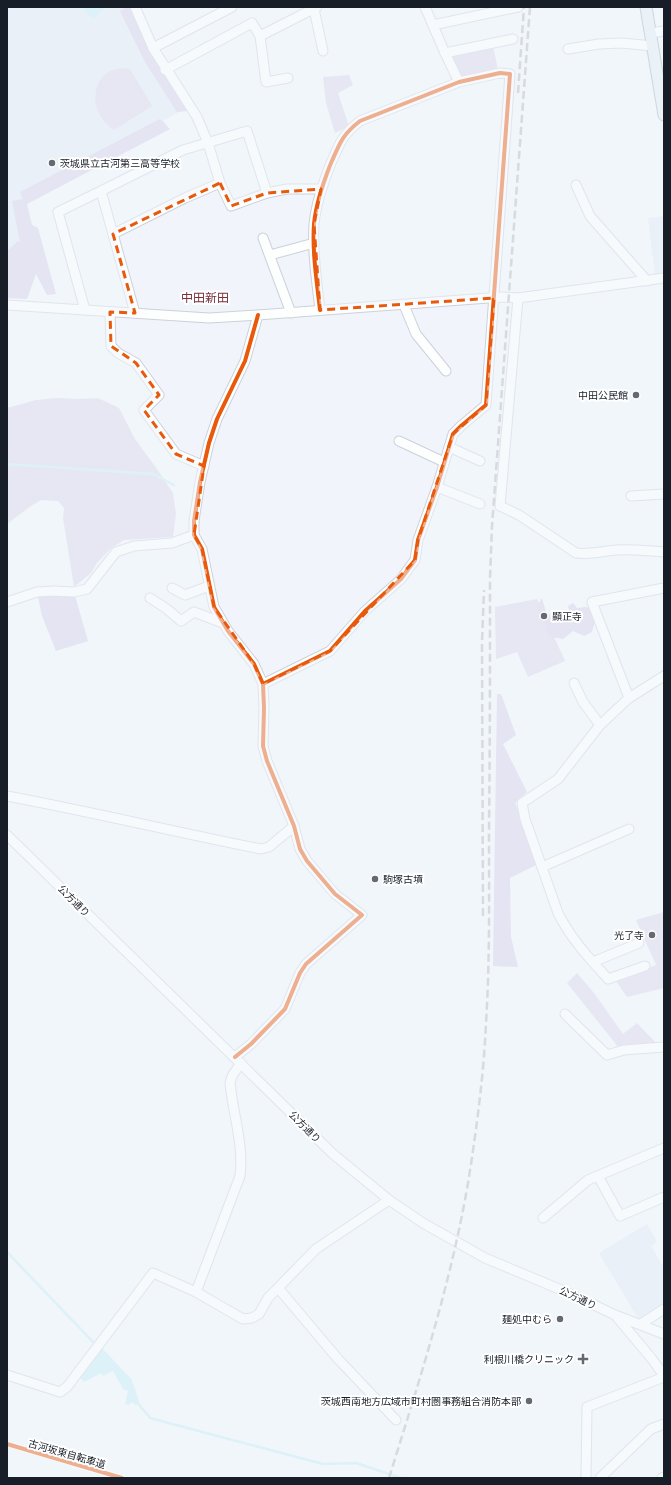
<svg xmlns="http://www.w3.org/2000/svg" width="671" height="1485" font-family="Quicksand,'Noto Sans JP',sans-serif">
	<style>
		.built { fill: #e1e8f2 }
		.green { fill: #d9d5e8 }
		.forest { fill: #d5cee6 }
		.water { fill: #c6ebf3 }
		.lines { fill: none; stroke-linecap: round; stroke-linejoin: round }
		.stream { stroke: #c6ebf3; stroke-width: 2.5 }
		.minor-casing { stroke: #ccd2da; stroke-width: 11 }
		.major-casing { stroke: #9eb0bb; stroke-width: 13 }
		.minor { stroke: #fdfefe; stroke-width: 9 }
		.major { stroke: #e2ecf1; stroke-width: 11 }
		.rail { stroke: #b8babc; stroke-width: 2.5; stroke-dasharray: 8 4; stroke-linecap: butt }
		.cycleway-casing { stroke: #fff; stroke-width: 6 }
		.cycleway { stroke: #e8590c; stroke-width: 4 }
		.marked { fill: none; stroke: #e8590c; stroke-width: 3; stroke-dasharray: 8 5; stroke-linejoin: round }
		.poi-dot { fill: #646972; stroke: #fff; stroke-width: 1.5 }
		.labels { text-anchor: middle; dominant-baseline: central; stroke-width: 4; stroke-linejoin: round; paint-order: stroke }
		.poi-label { font-size: 10px; fill: #181e28; stroke: #fff; text-anchor: end }
		.street-label { font-size: 10px; fill: #181e28; stroke: #fff }
		.quarter-label { font-size: 12px; fill: #79323c; stroke: #fff }
	</style>
	<rect width="100%" height="100%" fill="#f1f5fb"/>
	<!-- built -->
	<g class="built">
		<polygon points="7,7 131,7 186,108 164,120 167,127 18,203 23,247 7,251"/>
		<polygon points="664,216 664,273 655,275 648,218"/>
		<polygon points="647,1224 657,1242 651,1246 664,1268 664,1306 639,1320 599,1253"/>
	</g>
	<!-- green -->
	<g class="green">
		<polygon points="493,46 498,70 460,80 448,55"/>
		<path d="M123 68 130 69 152 106 114 130C99 119 92 105 97 87 99 82 101 77 106 74 111 70 117 69 123 68Z"/>
		<polygon points="349,75 353,85 338,93 349,126 335,133 326,103 323,77"/>
		<polygon points="57,398 78,399 98,398 119,408 135,439 157,469 173,493 176,514 173,537 124,540 110,549 97,563 91,573 74,587 63,518 64,508 58,501 41,500 28,508 7,524 7,408 36,400"/>
		<polygon points="537,599 565,661 528,677 517,652 496,659 495,607"/>
		<polygon points="664,912 664,988 627,997 616,981 656,965 636,920"/>
		<polygon points="577,973 594,993 623,1034 637,1023 657,1044 619,1048 567,983"/>
	</g>
	<!-- forest -->
	<g class="forest">
		<polygon points="127,7 131,7 160,68 188,111 177,112 145,62 120,11"/>
		<polygon points="160,119 170,129 27,204 32,225 38,228 56,294 47,295 36,274 27,299 7,298 7,251 18,241 20,242 12,201 23,199 20,192"/>
		<polygon points="37,592 74,592 88,641 56,651 42,616"/>
		<polygon points="542,598 546,612 558,621 571,618 568,606 573,603 577,608 586,607 590,609 595,621 592,632 584,636 573,631 563,639 550,637 537,606"/>
		<polygon points="497,694 501,694 516,735 503,744 527,792 515,803 538,864 510,878 511,937 518,967 493,966"/>
	</g>
	<!-- water -->
	<g class="water">
		<polygon points="82,7 107,7 93,19"/>
		<polygon points="102,1348 132,1380 139,1402 136,1405 131,1402 129,1405 125,1404 128,1391 123,1389 113,1371 103,1376 101,1373 84,1382 79,1376"/>
	</g>
	<g class="lines">
		<!-- stream -->
		<g class="stream">
			<polyline points="7,464 153,474 174,485"/>
			<polyline points="7,1252 93,1342"/>
			<polyline points="136,1401 150,1418 323,1464 356,1463 401,1478"/>
		</g>
		<!-- minor casing -->
		<g class="minor-casing">
			<g id="minor">
				<polyline points="135,7 153,48"/>
				<polyline points="232,7 153,48 197,117 208,143 220,183 231,206 267,193 287,189 321,189"/>
				<polyline points="425,7 445,53 459,82"/>
				<polyline points="314,9 323,51"/>
				<polyline points="433,25 518,7"/>
				<polyline points="651,33 664,31"/>
				<polyline points="260,36 266,82 288,78"/>
				<polyline points="568,49 599,44 622,43 653,46"/>
				<polyline points="445,53 513,39"/>
				<polyline points="165,70 252,23 260,36 317,7"/>
				<polyline points="576,185 590,216 647,281"/>
				<polyline points="113,234 185,198 220,183"/>
				<polyline points="263,238 291,313"/>
				<polyline points="270,255 314,243"/>
				<path d="M518 298 500 506 519 515 576 553C589 555 603 551 617 550 632 549 648 551 664 552"/>
				<polyline points="7,305 209,318 258,315 502,297 518,298 664,278"/>
				<polyline points="404,305 416,334 446,371"/>
				<polyline points="85,310 58,212 101,191"/>
				<polyline points="110,312 111,346 118,353 136,363 159,395 144,410 176,454 204,466"/>
				<polyline points="135,313 101,191 183,150 247,131 267,193"/>
				<polyline points="399,441 444,462"/>
				<polyline points="449,447 480,461"/>
				<polyline points="437,487 480,504"/>
				<polyline points="631,496 664,494"/>
				<polyline points="172,588 185,595 209,586"/>
				<polyline points="150,598 167,609 181,621 194,612 223,623"/>
				<polyline points="7,602 37,592 54,591 74,592 87,589 116,552 134,546 172,543 194,535"/>
				<polyline points="574,683 583,702 600,725"/>
				<path d="M263 684 330 651 365 611 401 579 415 560 418 540 437 487 453 434 461 426 486 405 510 74 500 73 459 82 360 121C342 135 340 143 331 163 323 183 316 203 314 224 312 252 317 283 320 310"/>
				<polyline points="629,698 592,602 664,588"/>
				<path d="M7 796C92 812 176 832 261 849L269 847 294 826"/>
				<polyline points="7,835 333,1154 389,1200 423,1223 485,1258 571,1294 615,1315 664,1334"/>
				<polyline points="542,867 629,829"/>
				<polyline points="593,962 639,943"/>
				<path d="M645 966 608 979C589 958 571 939 558 913L525 819 522 803 558 779 600 725 629 698 664 676"/>
				<polyline points="565,1014 607,1055 624,1050 664,1047"/>
				<polyline points="235,1057 251,1044 285,1009 300,973 306,964 362,915 335,894 307,861 300,849 294,826 267,761 263,746 264,708 263,684 254,664 228,631 214,607 202,549 194,535 194,521 200,482 209,443 217,419 245,361 258,315"/>
				<polyline points="598,1176 620,1216 664,1197"/>
				<polyline points="543,1218 588,1180 664,1148"/>
				<polyline points="279,1289 338,1359 396,1420"/>
				<path d="M196 1292 240 1176C244 1145 233 1114 230 1083L232 1076 241 1063"/>
				<polyline points="616,1316 652,1359 664,1376"/>
				<polyline points="641,1324 664,1309"/>
				<polyline points="7,1375 60,1392 67,1387 153,1273 196,1292 243,1319 252,1318 259,1314 268,1298 316,1249 389,1200"/>
				<polyline points="586,1478 587,1407 664,1377"/>
				<polyline points="600,1478 651,1429 664,1424"/>
				<polyline points="662,1478 664,1477"/>
			</g>
		</g>
		<!-- major casing -->
		<g class="major-casing">
			<polyline id="major" points="646,7 664,115"/>
		</g>
		<!-- minor -->
		<use href="#minor" class="minor"/>
		<!-- major -->
		<use href="#major" class="major"/>
		<!-- rail -->
		<g class="rail">
			<polyline points="518,93 524,7"/>
			<polyline points="483,916 482,642 484,590"/>
			<path d="M389 1478C421 1375 455 1271 471 1164 478 1117 484 1070 486 1023 490 959 489 894 489 830 490 746 490 662 490 579L492 526 530 7"/>
		</g>
		<!-- cycleway casing -->
		<g class="cycleway-casing">
			<g id="cycleway">
				<path d="M263 684 330 651 365 611 401 579 415 560 418 540 437 487 453 434 461 426 486 405 510 74 500 73 459 82 360 121C342 135 340 143 331 163 323 183 316 203 314 224 312 252 317 283 320 310"/>
				<polyline points="235,1057 251,1044 285,1009 300,973 306,964 362,915 335,894 307,861 300,849 294,826 267,761 263,746 264,708 263,684 254,664 228,631 214,607 202,549 194,535 194,521 200,482 209,443 217,419 245,361 258,315"/>
				<polyline points="7,1444 122,1478"/>
			</g>
		</g>
		<!-- cycleway -->
		<use href="#cycleway" class="cycleway"/>
	</g>
	<!-- marked area -->
	<path d="M0 0H671V1485H0ZM220 183 231 206 267 193 321 189 314 224 320 310 494 298 486 405 453 434 418 540 415 560 330 651 263 684 254 664 214 607 202 549 194 535 204 466 176 454 144 410 159 395 136 363 111 346 110 312 135 313 113 234Z" fill="#f1f5fb" fill-opacity=".55" fill-rule="evenodd"/>
	<path class="marked" d="M220 183 231 206 267 193 321 189 314 224 320 310 494 298 486 405 453 434 418 540 415 560 330 651 263 684 254 664 214 607 202 549 194 535 204 466 176 454 144 410 159 395 136 363 111 346 110 312 135 313 113 234Z"/>
	<!-- markers -->
	<g class="poi-dot">
		<circle cx="52" cy="163" r="4"/>
		<circle cx="636" cy="395" r="4"/>
		<circle cx="544" cy="616" r="4"/>
		<circle cx="375" cy="879" r="4"/>
		<circle cx="652" cy="935" r="4"/>
		<circle cx="560" cy="1319" r="4"/>
		<path d="M581 1353h4v4h4v4h-4v4h-4v-4h-4v-4h4z"/>
		<circle cx="529" cy="1401" r="4"/>
	</g>
	<g class="labels">
		<!-- poi labels -->
		<g class="poi-label">
			<text x="60" y="163" text-anchor="start">茨城県立古河第三高等学校</text>
			<text x="628" y="395">中田公民館</text>
			<text x="552" y="616" text-anchor="start">顯正寺</text>
			<text x="383" y="879" text-anchor="start">駒塚古墳</text>
			<text x="644" y="935">光了寺</text>
			<text x="552" y="1319">麺処中むら</text>
			<text x="574" y="1359">利根川橋クリニック</text>
			<text x="521" y="1401">茨城西南地方広域市町村圏事務組合消防本部</text>
		</g>
		<!-- street labels -->
		<g class="street-label">
			<text transform="translate(74 901) rotate(45)">公方通り</text>
			<text transform="translate(305 1127) rotate(45)">公方通り</text>
			<text transform="translate(578 1298) rotate(25)">公方通り</text>
			<text transform="translate(67 1454) rotate(16)">古河坂東自転車道</text>
		</g>
		<!-- quarter labels -->
		<g class="quarter-label">
			<text x="205" y="297">中田新田</text>
		</g>
	</g>
	<!-- border -->
	<rect width="671" height="1485" fill="none" stroke="#181e28" stroke-width="16"/>
</svg>
